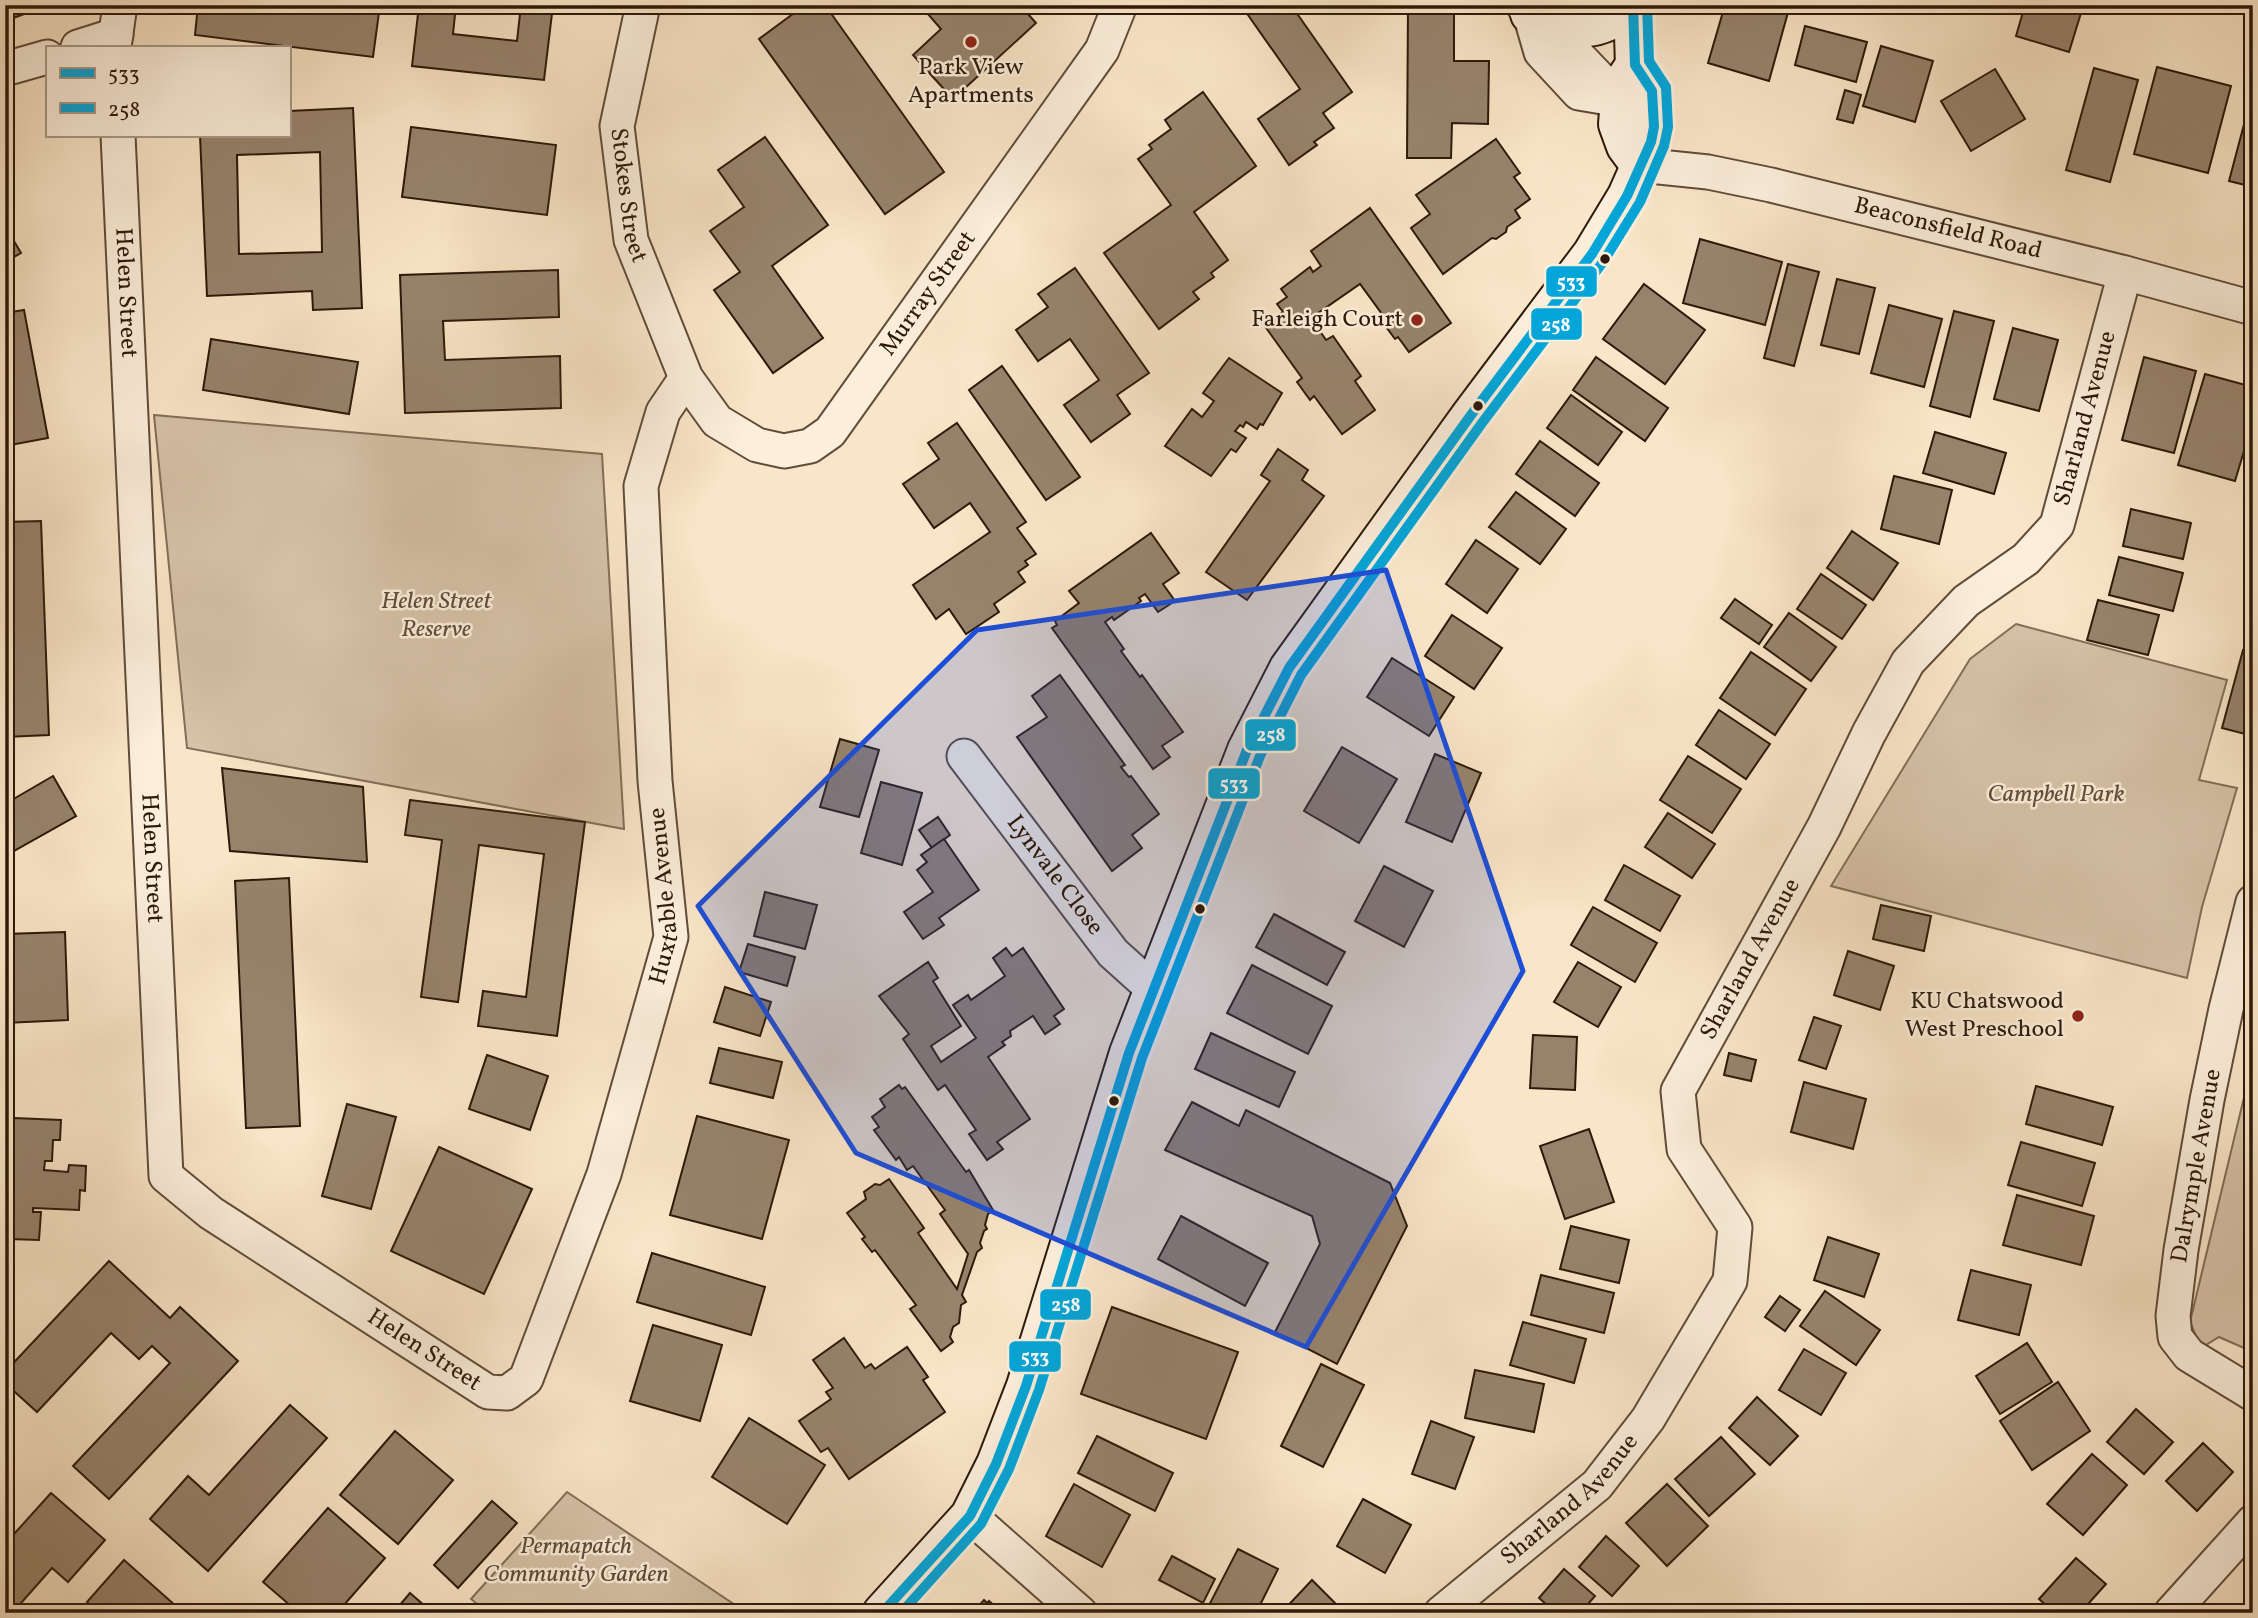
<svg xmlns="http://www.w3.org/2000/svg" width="2258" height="1618" font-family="Vollkorn,serif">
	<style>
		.green { fill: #d6c2a7; stroke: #826e58; stroke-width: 2 }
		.building { fill: #97836c; stroke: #2d190a; stroke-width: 2; fill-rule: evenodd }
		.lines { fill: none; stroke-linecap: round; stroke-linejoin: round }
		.minor-casing { stroke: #604c39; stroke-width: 37 }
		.secondary-casing { stroke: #2d190a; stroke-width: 42 }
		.minor { stroke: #fbeedb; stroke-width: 33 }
		.secondary { stroke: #fbeedb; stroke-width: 38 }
		.bus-1-casing { stroke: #fbeedb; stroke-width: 16 }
		.bus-2-casing { stroke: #fbeedb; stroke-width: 16 }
		.bus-1 { stroke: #04a5d8; stroke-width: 10 }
		.bus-2 { stroke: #04a5d8; stroke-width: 10 }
		.marked { fill: #1d4ed8; fill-opacity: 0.2; stroke: #1d4ed8; stroke-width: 5; stroke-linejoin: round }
		.poi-dot { fill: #8f2418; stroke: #fbeedb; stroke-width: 2.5 }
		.bus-dot { fill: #2d190a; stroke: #fbeedb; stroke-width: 2.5 }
		.labels { text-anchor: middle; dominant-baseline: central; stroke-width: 5; stroke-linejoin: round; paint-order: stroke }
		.poi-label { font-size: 24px; fill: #2d190a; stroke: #fbeedb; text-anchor: end }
		.street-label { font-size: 24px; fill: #2d190a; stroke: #fbeedb }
		.park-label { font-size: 24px; font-style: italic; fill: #604c39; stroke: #fbeedb }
		.line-badge { stroke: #fbeedb; stroke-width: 2.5 }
		.badge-label { font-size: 19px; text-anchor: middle; font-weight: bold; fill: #fff }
	</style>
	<rect width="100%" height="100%" fill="#f9e5c7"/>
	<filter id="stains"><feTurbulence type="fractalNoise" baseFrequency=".00286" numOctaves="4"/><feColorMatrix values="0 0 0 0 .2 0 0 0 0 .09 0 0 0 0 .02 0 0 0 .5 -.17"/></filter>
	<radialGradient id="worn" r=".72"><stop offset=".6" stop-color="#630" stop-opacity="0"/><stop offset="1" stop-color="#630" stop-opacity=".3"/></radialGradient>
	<!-- green -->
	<g class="green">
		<polygon points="154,415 602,454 624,829 187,748"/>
		<polygon points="2016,624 2227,680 2199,780 2237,788 2202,907 2187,978 1831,886 1970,659"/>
		<polygon points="2253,1060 2253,1352 2219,1337 2201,1348 2190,1322"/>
		<polygon points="567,1492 747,1613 488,1613 471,1599"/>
	</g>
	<!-- building -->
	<g class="building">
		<polygon points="5,5 27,5 27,13 5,21"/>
		<polygon points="198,5 380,5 373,57 195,35"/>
		<polygon points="419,5 456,5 453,34 517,41 521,5 553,5 544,80 412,66"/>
		<polygon points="805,5 825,5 944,172 885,214 759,39"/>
		<polygon points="920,5 1020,5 1036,23 953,99 913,55 941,29"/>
		<polygon points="1241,5 1291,5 1352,92 1323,113 1334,128 1314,142 1317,145 1289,165 1258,119 1300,89"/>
		<polygon points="1408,5 1454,5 1454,61 1489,61 1488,124 1452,123 1451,158 1407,158"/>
		<polygon points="1725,5 1790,5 1769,81 1708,63"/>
		<polygon points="2025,5 2053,5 2081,13 2069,52 2016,36"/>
		<polygon points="1805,26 1867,42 1856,82 1795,65"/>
		<polygon points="1881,46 1933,61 1915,122 1863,106"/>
		<polygon points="2157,67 2231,86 2208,173 2134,154"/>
		<polygon points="2094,68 2138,80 2110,182 2066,170"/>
		<polygon points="1995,69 2025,119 1971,151 1941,101"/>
		<polygon points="1845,90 1861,95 1853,123 1837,119"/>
		<polygon points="1203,92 1256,166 1194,212 1228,260 1211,273 1214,277 1193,292 1199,299 1159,329 1104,253 1171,205 1138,159 1152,149 1149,145 1171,129 1165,120"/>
		<path d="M353 108 362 308 313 310 312 291 207 296 200 135H289V111ZM320 152 322 252 239 254 237 155Z"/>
		<polygon points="2247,113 2253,115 2253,187 2229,181"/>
		<polygon points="411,127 556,145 547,215 402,197"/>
		<polygon points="765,137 828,225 772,266 823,338 773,373 714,290 740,272 710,231 744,207 718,170"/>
		<polygon points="1496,139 1520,173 1514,177 1530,199 1515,210 1520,218 1507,227 1506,232 1496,239 1492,238 1443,274 1411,228 1430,214 1416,195"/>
		<polygon points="1370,208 1451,323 1409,352 1398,337 1395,339 1384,324 1387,321 1360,284 1311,318 1326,340 1333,336 1361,376 1355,381 1375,410 1342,434 1314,396 1310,400 1297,382 1302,378 1264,325 1283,312 1277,304 1287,297 1281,289 1310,267 1313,272 1321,266 1311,251"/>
		<polygon points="5,226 21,253 5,262"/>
		<polygon points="1700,239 1782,262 1765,325 1683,303"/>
		<polygon points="1788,264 1819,272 1794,366 1764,358"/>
		<polygon points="1075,268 1149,373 1117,395 1130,414 1091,442 1064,405 1099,380 1070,339 1038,361 1016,330 1048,307 1038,294"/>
		<polygon points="558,270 559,317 443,321 445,360 560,356 561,408 405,413 400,275"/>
		<polygon points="1837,279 1875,288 1859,354 1821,345"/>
		<polygon points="1644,284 1705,330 1665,384 1603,339"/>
		<polygon points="1889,305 1942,319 1924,387 1871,373"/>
		<polygon points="24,310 48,438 5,446 5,313"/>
		<polygon points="1954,311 1994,321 1970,417 1930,406"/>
		<polygon points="2013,328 2058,340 2039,411 1994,399"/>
		<polygon points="211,339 358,362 349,414 203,390"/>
		<polygon points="1596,357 1668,408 1645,441 1573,390"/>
		<polygon points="2144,357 2196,371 2174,453 2122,440"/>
		<polygon points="1229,358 1282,393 1263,425 1260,424 1257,429 1246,422 1243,427 1240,425 1235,431 1246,438 1236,452 1231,449 1211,476 1165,446 1192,409 1202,417 1214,401 1203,393"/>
		<polygon points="1002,366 1080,477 1046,500 969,390"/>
		<polygon points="2205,374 2253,387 2253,421 2235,481 2178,465"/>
		<polygon points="1571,395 1622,432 1598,465 1547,428"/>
		<polygon points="957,423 1026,522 1017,528 1036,554 1025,561 1028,565 1018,572 1025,582 994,604 999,612 966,634 949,609 936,619 913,585 990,532 970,503 934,528 903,484 939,459 928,443"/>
		<polygon points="1935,432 2006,453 1994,494 1923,473"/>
		<polygon points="1540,441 1599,483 1575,516 1516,474"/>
		<polygon points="1278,449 1308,470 1302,480 1324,496 1247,600 1206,572 1270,481 1261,475"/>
		<polygon points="1894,476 1952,490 1939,544 1881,529"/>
		<polygon points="1516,492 1566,529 1540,564 1489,527"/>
		<polygon points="2131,509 2191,523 2183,559 2123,546"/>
		<polygon points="41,521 49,735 5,737 5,522"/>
		<polygon points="1852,531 1898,563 1873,600 1827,568"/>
		<polygon points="1151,533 1179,573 1163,584 1175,601 1158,612 1145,594 1139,598 1141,601 1114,620 1112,617 1105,622 1124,649 1121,651 1140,677 1142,675 1183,732 1162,746 1170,757 1153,769 1052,628 1057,625 1055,621 1079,603 1069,591"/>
		<polygon points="1476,540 1518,569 1487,613 1446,584"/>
		<polygon points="2119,557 2183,573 2173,611 2109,595"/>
		<polygon points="1821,574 1866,605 1842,639 1797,609"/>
		<polygon points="1735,599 1772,625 1759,644 1721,618"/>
		<polygon points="2098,600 2159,615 2148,655 2087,640"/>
		<polygon points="1789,613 1836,647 1811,681 1764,647"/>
		<polygon points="1452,615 1502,648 1474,689 1425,656"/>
		<polygon points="2243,650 2253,653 2253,736 2222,728"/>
		<polygon points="1751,652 1806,689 1775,735 1720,698"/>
		<polygon points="1392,658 1454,697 1429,736 1367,697"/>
		<polygon points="1060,675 1125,765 1121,767 1129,777 1131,776 1159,814 1132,835 1142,848 1112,871 1017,737 1047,717 1032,696"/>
		<polygon points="1719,710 1770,744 1746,779 1696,745"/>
		<polygon points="840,739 879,750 859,817 820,807"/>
		<polygon points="1342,747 1397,779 1359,843 1304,811"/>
		<polygon points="1435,754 1481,773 1452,842 1406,822"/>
		<polygon points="1688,756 1741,789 1712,833 1660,800"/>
		<polygon points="222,768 363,787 367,862 230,851"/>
		<polygon points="53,776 76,816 5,856 5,804"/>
		<polygon points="881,782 922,793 902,865 861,853"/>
		<polygon points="410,800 585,822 557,1036 478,1026 483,991 526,997 544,854 479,845 458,1002 421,997 442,840 405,835"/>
		<polygon points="1668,813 1715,844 1692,878 1645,847"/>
		<polygon points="938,817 950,835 932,848 919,830"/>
		<polygon points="944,839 979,890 939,918 944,925 923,939 904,912 933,892 917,870 927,862 921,855"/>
		<polygon points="1624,865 1680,896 1660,931 1605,900"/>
		<polygon points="1384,866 1433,891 1404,947 1355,921"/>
		<polygon points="289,878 300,1126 246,1128 235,881"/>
		<polygon points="765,892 817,905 805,949 754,936"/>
		<polygon points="1881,905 1931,916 1924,951 1873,939"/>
		<polygon points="1593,907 1657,943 1635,982 1571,945"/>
		<polygon points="1274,914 1345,952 1327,985 1256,947"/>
		<polygon points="65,932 68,1020 5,1023 5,934"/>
		<polygon points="748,944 795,957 787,986 739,972"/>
		<polygon points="1006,948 1012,956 1023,948 1064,1009 1054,1016 1060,1024 1045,1034 1033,1016 1010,1031 1011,1036 1002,1042 1005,1045 988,1057 1030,1119 997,1142 1003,1149 987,1160 969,1134 976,1130 945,1085 938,1090 903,1039 909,1034 879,996 928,962 938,978 933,981 961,1026 931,1046 941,1062 976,1038 953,1005 968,995 971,1000 1005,976 993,958"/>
		<polygon points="1848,951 1894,966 1880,1010 1834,995"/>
		<polygon points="1578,962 1621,987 1598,1027 1554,1002"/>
		<polygon points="1252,965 1332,1006 1308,1054 1227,1013"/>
		<polygon points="725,987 771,1002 760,1036 714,1022"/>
		<polygon points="1814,1017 1841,1026 1826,1069 1799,1060"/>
		<polygon points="1211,1033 1295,1072 1279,1107 1195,1069"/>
		<polygon points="1533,1035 1577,1037 1575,1090 1530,1088"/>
		<polygon points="719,1048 782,1062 773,1098 710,1083"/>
		<polygon points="1729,1053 1756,1060 1751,1081 1724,1075"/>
		<polygon points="487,1055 548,1076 530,1130 469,1109"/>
		<polygon points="1804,1082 1866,1099 1853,1149 1791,1132"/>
		<polygon points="899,1085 902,1089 905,1087 966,1172 969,1170 993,1210 988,1214 985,1225 987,1229 984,1231 980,1243 982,1248 977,1252 962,1295 966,1302 961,1305 959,1323 953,1327 950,1337 953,1342 941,1351 910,1309 916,1305 875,1250 872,1252 862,1239 865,1237 847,1213 866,1199 864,1192 875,1184 880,1185 889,1179 924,1228 918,1233 957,1289 968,1254 940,1214 945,1210 913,1166 907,1170 899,1157 896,1160 874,1130 879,1127 872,1117 885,1107 880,1099"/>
		<polygon points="2036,1086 2113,1107 2102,1145 2026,1124"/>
		<polygon points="1192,1102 1239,1126 1246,1110 1390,1183 1407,1226 1337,1364 1275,1332 1320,1244 1312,1216 1165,1150"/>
		<polygon points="347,1104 396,1117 371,1209 322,1196"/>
		<polygon points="697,1116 789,1140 762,1239 670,1215"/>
		<polygon points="14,1118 61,1120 60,1140 53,1140 52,1161 45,1161 44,1170 68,1172 69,1165 86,1166 85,1191 80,1190 79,1210 33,1208 33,1212 41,1212 39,1240 8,1239 9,1233 5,1233 5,1187 10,1187"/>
		<polygon points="1589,1129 1614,1202 1565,1219 1540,1146"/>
		<polygon points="2021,1142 2095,1163 2082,1206 2008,1185"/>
		<polygon points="439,1147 532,1189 484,1294 391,1251"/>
		<polygon points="2017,1195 2094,1216 2081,1265 2003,1245"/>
		<polygon points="1181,1216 1268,1263 1245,1306 1158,1259"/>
		<polygon points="1571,1226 1629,1240 1619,1283 1560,1269"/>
		<polygon points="1828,1237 1879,1254 1864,1297 1814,1280"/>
		<polygon points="652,1253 765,1287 751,1335 637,1302"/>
		<polygon points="109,1261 170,1318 180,1307 238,1361 109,1499 73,1466 170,1363 152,1346 139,1359 111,1333 37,1412 5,1383 5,1372"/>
		<polygon points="1971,1270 2031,1285 2019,1335 1958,1320"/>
		<polygon points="1541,1275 1614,1293 1604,1333 1531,1315"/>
		<polygon points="1825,1291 1880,1330 1856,1365 1800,1326"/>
		<polygon points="1780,1296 1800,1310 1785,1331 1765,1317"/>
		<polygon points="1112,1307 1238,1352 1206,1439 1081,1394"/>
		<polygon points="1523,1322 1586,1339 1574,1383 1510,1365"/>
		<polygon points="653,1325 722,1345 700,1421 630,1401"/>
		<polygon points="844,1338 865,1368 871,1364 875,1369 907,1347 928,1377 923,1380 945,1412 849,1479 828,1448 821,1452 799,1421 831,1399 826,1392 833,1388 813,1360"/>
		<polygon points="2027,1343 2052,1382 2000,1414 1976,1376"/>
		<polygon points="1804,1349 1846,1373 1821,1415 1779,1390"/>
		<polygon points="1321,1364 1364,1385 1323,1467 1281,1446"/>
		<polygon points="1475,1370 1544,1384 1534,1432 1465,1418"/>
		<polygon points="2058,1382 2090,1431 2032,1470 2000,1421"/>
		<polygon points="1757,1397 1798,1436 1770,1465 1729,1428"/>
		<polygon points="290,1405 327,1438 208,1571 150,1519 188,1476 209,1495"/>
		<polygon points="2136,1409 2173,1442 2144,1474 2107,1442"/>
		<polygon points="749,1418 825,1465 787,1524 712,1477"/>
		<polygon points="1431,1421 1474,1437 1455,1489 1412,1474"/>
		<polygon points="395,1431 453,1480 398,1544 340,1495"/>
		<polygon points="1097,1436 1173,1473 1155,1511 1078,1473"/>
		<polygon points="1721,1437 1755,1474 1709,1516 1675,1479"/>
		<polygon points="2203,1443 2233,1472 2197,1511 2166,1481"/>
		<polygon points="2092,1454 2127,1485 2083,1535 2047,1504"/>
		<polygon points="1074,1484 1130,1515 1102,1567 1046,1536"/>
		<polygon points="1667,1484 1708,1526 1667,1566 1626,1523"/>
		<polygon points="51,1493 105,1540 68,1582 52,1568 14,1611 15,1613 5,1613 5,1544"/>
		<polygon points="1363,1499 1411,1525 1385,1573 1337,1546"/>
		<polygon points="492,1501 517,1523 458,1588 434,1565"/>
		<polygon points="328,1508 385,1558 337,1613 299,1613 263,1582"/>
		<polygon points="1606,1536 1639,1566 1612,1596 1579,1567"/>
		<polygon points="1238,1549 1278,1569 1256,1613 1205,1613"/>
		<polygon points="1172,1556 1215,1579 1203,1603 1159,1580"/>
		<polygon points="2076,1558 2106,1584 2080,1613 2054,1613 2039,1599"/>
		<polygon points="124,1560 177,1607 173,1613 99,1613 87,1602"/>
		<polygon points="1564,1569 1595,1596 1580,1613 1556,1613 1539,1598"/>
		<polygon points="1312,1580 1340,1608 1335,1613 1281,1613"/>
		<polygon points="410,1593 433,1613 393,1613"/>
		<polygon points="984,1600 987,1603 989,1601 1002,1613 975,1613 974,1611"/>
	</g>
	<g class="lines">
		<!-- minor casing -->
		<g class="minor-casing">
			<g id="minor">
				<path id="s1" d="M643 5 617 126 631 240 686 378 717 421 757 445 784 451 810 446 830 432 1102 50 1120 5"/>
				<polyline points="1523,5 1530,14 1541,52 1579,93 1620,100"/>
				<polyline points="1534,17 1552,29 1620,100"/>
				<polyline points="78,47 116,35"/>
				<polyline points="114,47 120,5"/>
				<polyline points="5,69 47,57"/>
				<path id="s2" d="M118 135 166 1176 211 1213 488 1392 507 1393 526 1379 604 1174 671 937 655 781 641 486 663 412 686 378"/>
				<path id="s3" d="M1640 165 1708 172 1771 185 2125 273 2253 308"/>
				<path id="s4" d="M964 756 1113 953 1153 989"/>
				<polyline points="2253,902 2226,1009 2207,1100 2181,1250 2173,1316 2175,1337 2189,1355 2253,1394"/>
				<polyline points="970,1516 1080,1613"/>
				<path id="s5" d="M1441 1613 1597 1485 1648 1419 1730 1281 1735 1227 1684 1149 1678 1091 1824 827 1869 733 1908 662 1966 601 2026 559 2057 525 2125 273"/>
				<polyline points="2171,1613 2253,1522"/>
			</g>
		</g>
		<!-- secondary casing -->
		<g class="secondary-casing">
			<g id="secondary">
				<path d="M1530 14C1578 29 1590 37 1633 6"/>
				<polyline points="1635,65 1621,86 1618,124 1626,146 1640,165"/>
				<polyline points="882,1613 970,1516 996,1464 1026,1386 1129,1053 1247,750 1289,668 1471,415 1592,254 1627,196 1651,142 1654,127 1652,91 1635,65 1633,5"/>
			</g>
		</g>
		<!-- minor -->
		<use href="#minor" class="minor"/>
		<!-- secondary -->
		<use href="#secondary" class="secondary"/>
		<!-- bus-1 casing -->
		<g class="bus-1-casing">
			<polyline id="bus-1" points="882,1613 970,1516 996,1464 1026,1386 1129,1053 1247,750 1289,668 1471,415 1592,254 1627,196 1651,142 1654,127 1652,91 1635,65 1633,5"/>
		</g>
		<!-- bus-2 casing -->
		<g class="bus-2-casing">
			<polyline id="bus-2" points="901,1613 981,1524 1009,1469 1039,1390 1142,1058 1260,756 1301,675 1482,423 1603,262 1640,202 1664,146 1668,127 1666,87 1649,61 1647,5"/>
		</g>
		<!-- bus-1 -->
		<use href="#bus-1" class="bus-1"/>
		<!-- bus-2 -->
		<use href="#bus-2" class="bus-2"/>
	</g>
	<!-- marked area -->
	<path class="marked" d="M1386 570 1523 971 1306 1347 856 1153 698 906 977 630Z"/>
	<!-- markers -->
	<g class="poi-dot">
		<circle cx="971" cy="42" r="7"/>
		<circle cx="1417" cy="320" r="7"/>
		<circle cx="2078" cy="1016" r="7"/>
	</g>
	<g class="bus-dot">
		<circle cx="1605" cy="259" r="6"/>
		<circle cx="1478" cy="406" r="6"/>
		<circle cx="1200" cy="909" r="6"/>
		<circle cx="1114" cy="1101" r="6"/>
	</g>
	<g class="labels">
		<!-- poi labels -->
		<g class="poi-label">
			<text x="971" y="68" text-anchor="middle">Park View<tspan x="971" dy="28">Apartments</tspan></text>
			<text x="1403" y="320">Farleigh Court</text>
			<text x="2064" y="1002">KU Chatswood<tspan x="2064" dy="28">West Preschool</tspan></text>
		</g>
		<!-- street labels -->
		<g class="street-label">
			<text stroke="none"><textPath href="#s1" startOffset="194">Stokes Street</textPath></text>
			<text stroke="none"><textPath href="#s3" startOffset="315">Beaconsfield Road</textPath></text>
			<text stroke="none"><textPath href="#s2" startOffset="158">Helen Street</textPath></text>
			<text stroke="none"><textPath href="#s1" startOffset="735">Murray Street</textPath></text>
			<text stroke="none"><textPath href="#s5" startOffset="1452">Sharland Avenue</textPath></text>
			<text stroke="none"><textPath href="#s2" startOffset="724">Helen Street</textPath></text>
			<text stroke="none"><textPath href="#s4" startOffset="150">Lynvale Close</textPath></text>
			<text stroke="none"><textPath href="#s2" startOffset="1979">Huxtable Avenue</textPath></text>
			<text stroke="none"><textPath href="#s5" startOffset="802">Sharland Avenue</textPath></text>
			<text transform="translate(2197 1166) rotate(-80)">Dalrymple Avenue</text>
			<text stroke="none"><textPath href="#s2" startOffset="1354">Helen Street</textPath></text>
			<text stroke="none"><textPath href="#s5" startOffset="172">Sharland Avenue</textPath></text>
		</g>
		<!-- park labels -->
		<g class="park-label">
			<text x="436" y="602">Helen Street<tspan x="436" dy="28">Reserve</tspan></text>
			<text x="2056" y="795">Campbell Park</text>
			<text x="576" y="1547">Permapatch<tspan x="576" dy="28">Community Garden</tspan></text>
		</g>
	</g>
	<g class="line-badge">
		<rect x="1545" y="265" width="53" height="33" rx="7" fill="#04a5d8"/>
		<rect x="1530" y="307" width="53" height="34" rx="7" fill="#04a5d8"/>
		<rect x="1244" y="718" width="53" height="34" rx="7" fill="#04a5d8"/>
		<rect x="1207" y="767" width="54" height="33" rx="7" fill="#04a5d8"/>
		<rect x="1039" y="1288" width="53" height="33" rx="7" fill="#04a5d8"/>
		<rect x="1008" y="1340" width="54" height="33" rx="7" fill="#04a5d8"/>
	</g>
	<g class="badge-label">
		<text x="1571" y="288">533</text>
		<text x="1556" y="331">258</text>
		<text x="1271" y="741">258</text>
		<text x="1234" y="790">533</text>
		<text x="1066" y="1311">258</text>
		<text x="1035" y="1363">533</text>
	</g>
	<!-- margin -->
	<rect width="2258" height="1618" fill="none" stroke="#f9e5c7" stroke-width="28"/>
	<rect x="7" y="7" width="2244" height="1604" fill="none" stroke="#2d190a" stroke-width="3.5"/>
	<rect x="14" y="14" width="2230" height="1590" fill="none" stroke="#2d190a" stroke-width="2"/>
	<!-- legend -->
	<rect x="46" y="46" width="245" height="91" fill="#fbeedb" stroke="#a99987" stroke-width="2"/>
	<rect x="60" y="68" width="35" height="10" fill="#04a5d8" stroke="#a99987" stroke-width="2"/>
	<text x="108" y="80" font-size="21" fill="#2d190a">533</text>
	<rect x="60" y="103" width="35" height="10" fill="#04a5d8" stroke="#a99987" stroke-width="2"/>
	<text x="108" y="116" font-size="21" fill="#2d190a">258</text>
	<rect width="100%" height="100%" filter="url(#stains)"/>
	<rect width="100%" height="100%" fill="url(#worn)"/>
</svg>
